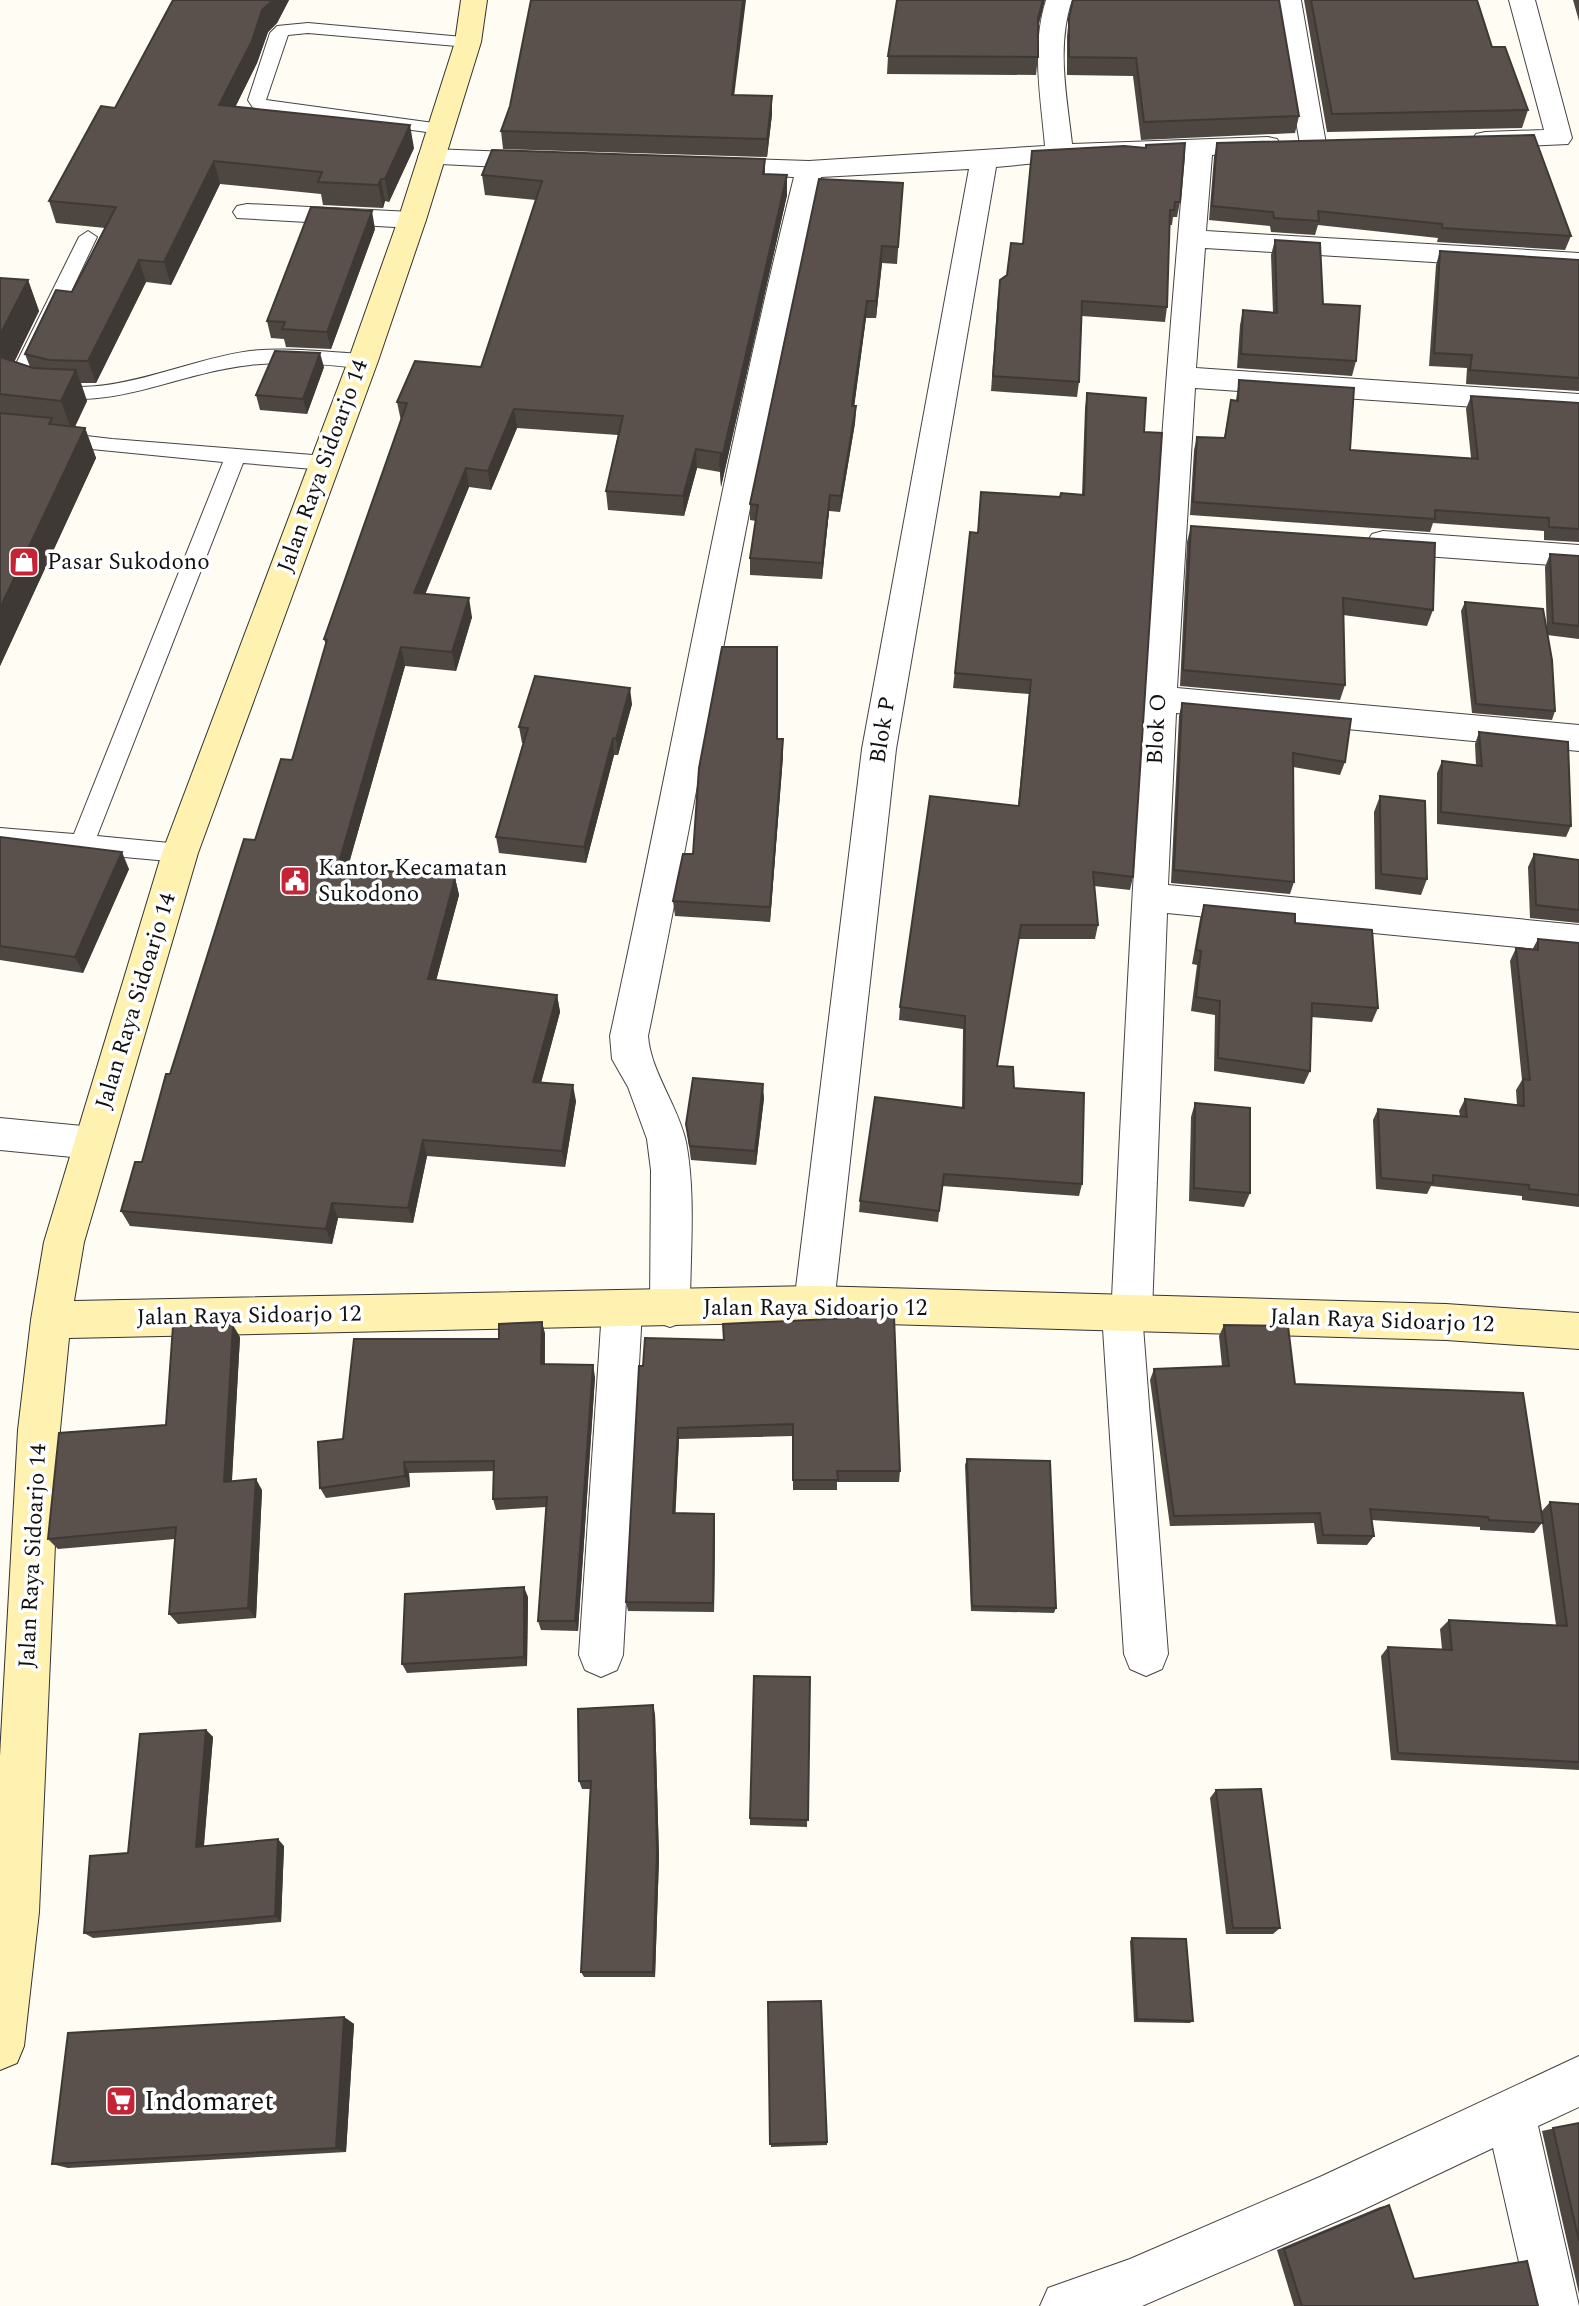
<svg xmlns="http://www.w3.org/2000/svg" width="1579" height="2306" font-family="Spectral,serif">
	<style>
		.lines { fill: none; stroke-linecap: round; stroke-linejoin: round }
		.service-casing { stroke: #444; stroke-width: 2 }
		.minor-casing { stroke: #444; stroke-width: 2 }
		.secondary-casing { stroke: #333; stroke-width: 2 }
		.service { fill: #fff; fill-rule: evenodd }
		.minor { fill: #fff; fill-rule: evenodd }
		.secondary { fill: #fff1af; fill-rule: evenodd }
		.wall { fill: #4d4641 }
		.shaded-wall { fill: #3f3935 }
		.building { fill: #5a514c; stroke: #3f3935; stroke-width: 2 }
		.labels { text-anchor: middle; dominant-baseline: central; stroke-width: 7; stroke-linejoin: round; paint-order: stroke }
		.street-label { font-size: 23px; fill: #111; stroke: #fff }
		.poi-label { font-size: 23px; fill: #111; stroke: #fff; text-anchor: start }
		.near-poi-label { font-size: 28px; fill: #111; stroke: #fff; text-anchor: start }
	</style>
	<rect width="100%" height="100%" fill="#fffcf4"/>
	<g class="lines">
		<!-- service casing -->
		<g class="service-casing">
			<g id="service">
				<polygon points="308,23 474,38 477,42 468,47 308,33 288,35 266,100 441,124 450,129 447,133 441,134 253,108 248,100 270,33 277,26"/>
				<path d="M88 231 97 237 30 378C102 406 179 360 250 351 288 347 326 352 363 354L370 356 373 361 370 366 363 368C326 365 287 360 250 365 163 375 101 421 13 386L10 376 79 237Z"/>
				<polygon points="0,426 112,439 325,456 332,458 335,463 332,468 325,470 243,463 97,836 180,844 188,846 192,853 188,860 180,862 0,846 0,828 74,834 223,462 0,440"/>
			</g>
		</g>
		<!-- minor casing -->
		<g class="minor-casing">
			<g id="minor">
				<path d="M1046 0H1072C1056 47 1067 97 1072 144L1268 137 1277 139 1281 145 1277 151 1212 155 1206 231 1579 253V271L1205 248 1196 368 1579 394V414L1195 388 1177 688 1579 725V751L1176 713 1168 885 1579 925V953L1167 913 1152 1312 1143 1326 1168 1654 1162 1669 1146 1676 1130 1669 1124 1654 1102 1313 1108 1300 1112 1298C1130 916 1151 537 1185 156L1059 161 996 167 896 749 834 1304 828 1317 814 1322 800 1317 794 1304 862 749 969 169 821 177C753 461 707 750 648 1036 651 1073 678 1105 686 1142 696 1195 690 1254 690 1309L684 1322 670 1327 656 1322 650 1309 651 1170 647 1139 628 1087 612 1059 610 1036C673 750 723 461 794 177L713 174 703 172 700 166 703 160 713 158 809 161 1045 146C1041 98 1031 47 1046 0Z"/>
				<polygon points="1275,0 1301,0 1326,144 1322,150 1313,152 1304,150 1300,144"/>
				<polygon points="1509,0 1535,0 1572,138 1568,144 1485,148 1476,146 1472,140 1476,134 1485,132 1544,130"/>
				<polygon points="431,149 540,153 550,155 553,161 550,167 540,169 421,163 418,157 421,151"/>
				<polygon points="247,204 412,212 422,214 426,220 422,226 412,228 237,218 233,212 237,206"/>
				<polygon points="1383,531 1579,545 1579,567 1383,553 1372,550 1367,542 1372,534"/>
				<polygon points="0,1118 93,1127 107,1131 112,1143 107,1155 93,1159 0,1150"/>
				<polygon points="622,1292 636,1297 642,1310 623,1655 617,1670 601,1677 585,1670 579,1655 602,1310 608,1297"/>
				<polygon points="1579,2056 1579,2107 1538,2126 1579,2306 1529,2306 1493,2148 1358,2212 1142,2306 1040,2306 1048,2288 1130,2259 1322,2176"/>
			</g>
		</g>
		<!-- secondary casing -->
		<g class="secondary-casing">
			<polygon id="secondary" points="461,0 487,0 481,42 426,220 378,361 198,853 84,1242 74,1301 814,1286 1446,1304 1579,1313 1579,1349 1446,1340 814,1322 69,1338 60,1430 39,1912 24,2046 17,2063 0,2070 0,1756 18,1430 31,1320 44,1242 162,853 348,361 398,220 455,42"/>
		</g>
		<!-- service -->
		<use href="#service" class="service"/>
		<!-- minor -->
		<use href="#minor" class="minor"/>
		<!-- secondary -->
		<use href="#secondary" class="secondary"/>
	</g>
	<!-- wall -->
	<g class="wall">
		<polygon points="173,0 289,0 277,23 268,32 257,63 235,107 414,148 389,202 385,201 383,208 323,205 321,194 220,184 171,285 146,282 96,383 81,383 87,401 75,427 85,428 96,458 0,666 0,278 28,280 39,311 14,361 30,367 25,354 72,292 105,228 56,223 49,201 115,108"/>
		<polygon points="1304,0 1477,0 1492,47 1528,110 1522,128 1327,132"/>
		<polygon points="1573,0 1579,0 1579,21"/>
		<polygon points="1069,18 1299,116 1295,133 1141,140 1133,76 1067,75 1067,36"/>
		<polygon points="1038,28 1038,57 1036,75 887,74 888,56"/>
		<polygon points="735,95 772,114 767,157 503,149 501,131 510,106"/>
		<polygon points="1217,143 1571,236 1565,250 1437,242 1438,238 1318,225 1315,235 1271,232 1270,226 1209,220 1214,157"/>
		<polygon points="1146,145 1180,202 1177,217 1173,217 1172,225 1169,225 1167,307 1165,322 1082,316 1079,382 1077,397 991,391 998,295 1023,244 1145,148"/>
		<polygon points="765,159 765,174 787,175 787,195 721,487 720,472 697,468 684,516 608,510 606,491 618,435 517,428 491,490 469,487 425,594 472,617 456,671 405,666 348,867 455,878 459,895 436,980 557,995 560,1012 541,1082 576,1101 565,1167 427,1156 413,1223 338,1218 332,1244 130,1226 121,1211 142,1162 170,1074 255,840 292,760 326,645 324,639 401,421 397,402 481,367 536,200 485,195 482,175"/>
		<polygon points="903,183 897,264 882,263 876,318 866,318 854,406 856,406 855,423 840,512 829,511 822,579 750,575 750,558 756,521 750,520 750,504"/>
		<polygon points="375,229 331,349 286,347 284,339 271,338 267,321"/>
		<polygon points="1275,240 1323,304 1356,361 1352,376 1237,368 1240,325 1243,310 1273,313 1271,255"/>
		<polygon points="1440,251 1579,260 1579,391 1466,384 1467,368 1429,366 1436,265"/>
		<polygon points="324,367 307,414 260,410 256,395"/>
		<polygon points="1239,380 1350,450 1471,458 1466,409 1471,396 1579,403 1579,542 1544,540 1544,531 1433,523 1430,532 1190,515 1194,450 1197,437 1224,438 1231,400 1236,400"/>
		<polygon points="1087,393 1144,432 1133,877 1130,890 1094,886 1098,925 1095,939 1019,939 997,1066 1082,1184 1079,1196 942,1186 938,1222 859,1212 860,1201 962,1107 963,1029 899,1020 900,1007 1018,806 1029,694 953,688 970,532 978,532 1060,497 1082,495 1085,408"/>
		<polygon points="1191,526 1433,610 1427,626 1343,615 1345,685 1340,700 1180,686 1187,542"/>
		<polygon points="1550,554 1579,556 1579,639 1547,635 1555,711 1552,720 1472,713 1461,611 1465,602 1547,635 1545,567"/>
		<polygon points="1182,703 1345,762 1340,775 1293,767 1294,882 1290,894 1171,883 1179,716"/>
		<polygon points="632,704 618,755 614,755 586,863 499,853 496,837 523,743 522,743 519,727"/>
		<polygon points="1479,732 1571,826 1566,837 1437,824 1437,773 1442,761 1476,766 1475,744"/>
		<polygon points="777,739 783,739 783,756 770,922 675,916 673,901 693,854"/>
		<polygon points="1380,796 1427,879 1421,895 1375,889 1374,812"/>
		<polygon points="0,837 129,869 83,973 0,960"/>
		<polygon points="1534,854 1579,860 1579,923 1530,918 1528,867"/>
		<polygon points="1204,905 1295,923 1378,1008 1372,1022 1311,1017 1310,1071 1304,1084 1214,1071 1215,1015 1191,1011 1197,965 1192,964 1200,919"/>
		<polygon points="1538,939 1579,943 1579,1207 1522,1200 1522,1196 1431,1186 1427,1194 1376,1189 1373,1120 1378,1109 1460,1116 1459,1111 1465,1099 1517,1105 1516,1090 1522,1080 1510,961 1516,948 1532,950"/>
		<polygon points="764,1098 756,1165 691,1160 686,1124"/>
		<polygon points="1195,1103 1250,1193 1244,1207 1189,1201 1191,1117"/>
		<polygon points="542,1322 545,1334 545,1364 595,1377 578,1631 541,1630 538,1621 546,1507 496,1510 493,1499 494,1471 409,1473 410,1487 326,1498 320,1488 343,1439 499,1339"/>
		<polygon points="1224,1325 1295,1384 1541,1512 1550,1502 1579,1504 1579,1770 1391,1760 1381,1656 1388,1647 1442,1649 1440,1629 1449,1620 1556,1625 1542,1523 1534,1533 1480,1530 1480,1527 1371,1520 1374,1536 1367,1545 1317,1544 1314,1523 1170,1526 1150,1380 1154,1369 1222,1366 1219,1336"/>
		<polygon points="240,1337 232,1481 262,1490 256,1618 178,1624 169,1614 175,1539 58,1549 48,1539 166,1425"/>
		<polygon points="645,1338 900,1471 899,1482 837,1482 837,1490 793,1490 793,1436 679,1439 675,1513 714,1514 715,1524 714,1612 628,1611 626,1602"/>
		<polygon points="967,1459 1056,1608 1054,1613 971,1611 965,1465"/>
		<polygon points="528,1597 527,1666 407,1673 402,1664"/>
		<polygon points="810,1677 807,1827 750,1825 750,1818"/>
		<polygon points="655,1714 659,1858 655,1977 584,1977 581,1972 591,1789 582,1789 579,1781"/>
		<polygon points="206,1730 213,1737 204,1846 284,1846 281,1922 93,1938 84,1933 128,1853"/>
		<polygon points="1216,1790 1280,1928 1273,1934 1226,1934 1210,1798"/>
		<polygon points="1132,1938 1193,2021 1190,2023 1134,2022 1130,1941"/>
		<polygon points="768,2002 827,2142 827,2145 771,2147"/>
		<polygon points="344,2017 354,2024 346,2152 68,2168 52,2164"/>
		<polygon points="1579,2123 1579,2294 1542,2131"/>
		<polygon points="1389,2205 1414,2278 1538,2306 1294,2306 1277,2250 1380,2207"/>
	</g>
	<!-- shaded-wall -->
	<g class="shaded-wall">
		<polygon points="273,0 289,0 277,23 268,32 257,63 225,128 219,105 262,10"/>
		<polygon points="743,0 746,0 732,113 732,95"/>
		<polygon points="1043,0 1045,0 1036,36 1038,18"/>
		<polygon points="772,96 772,114 767,157 767,139"/>
		<polygon points="410,125 414,148 389,202 385,179"/>
		<polygon points="214,161 220,184 171,285 164,262"/>
		<polygon points="787,175 787,195 721,487 720,467"/>
		<polygon points="381,179 385,201 383,208 378,185"/>
		<polygon points="372,211 375,229 331,349 327,332"/>
		<polygon points="882,246 882,263 876,318 876,301"/>
		<polygon points="139,260 146,282 96,383 88,361"/>
		<polygon points="28,280 39,311 8,375 0,360 0,335"/>
		<polygon points="867,301 866,318 852,423 852,406"/>
		<polygon points="320,353 324,367 307,414 303,399"/>
		<polygon points="76,370 87,401 72,432 61,401"/>
		<polygon points="856,406 855,423 840,512 841,496"/>
		<polygon points="514,409 517,428 491,490 488,471"/>
		<polygon points="85,428 96,458 0,666 0,608"/>
		<polygon points="696,449 697,468 684,516 683,496"/>
		<polygon points="466,468 469,487 418,612 414,593"/>
		<polygon points="830,495 829,511 822,579 822,563"/>
		<polygon points="469,598 472,617 456,671 452,652"/>
		<polygon points="401,647 405,666 343,884 338,866"/>
		<polygon points="630,688 632,704 618,755 616,739"/>
		<polygon points="613,738 614,755 586,863 584,847"/>
		<polygon points="783,739 783,756 770,922 770,907"/>
		<polygon points="122,852 129,869 83,973 75,957"/>
		<polygon points="455,878 459,895 432,996 428,979"/>
		<polygon points="557,995 560,1012 537,1098 533,1082"/>
		<polygon points="763,1084 764,1098 756,1165 755,1151"/>
		<polygon points="573,1085 576,1101 565,1167 562,1151"/>
		<polygon points="423,1140 427,1156 413,1223 408,1208"/>
		<polygon points="332,1203 338,1218 332,1244 326,1229"/>
		<polygon points="542,1322 545,1334 544,1376 541,1364"/>
		<polygon points="233,1325 240,1337 231,1493 224,1482"/>
		<polygon points="593,1365 595,1377 578,1631 575,1621"/>
		<polygon points="678,1428 679,1439 675,1524 673,1513"/>
		<polygon points="404,1462 409,1473 410,1487 405,1476"/>
		<polygon points="256,1479 262,1490 256,1618 248,1608"/>
		<polygon points="714,1514 715,1524 714,1612 713,1603"/>
		<polygon points="524,1587 528,1597 527,1666 524,1657"/>
		<polygon points="653,1705 655,1714 659,1858 655,1977 653,1972"/>
		<polygon points="206,1730 213,1737 203,1853 196,1847"/>
		<polygon points="278,1839 284,1846 281,1922 275,1916"/>
		<polygon points="344,2017 354,2024 346,2152 336,2148"/>
	</g>
	<!-- building -->
	<g class="building">
		<polygon points="173,0 273,0 262,10 252,41 219,105 410,125 385,179 381,179 378,185 318,182 322,172 214,161 164,262 139,260 88,361 49,360 25,354 56,290 72,292 116,207 49,201 101,106 115,108"/>
		<polygon points="531,0 743,0 732,95 772,96 767,139 501,131 510,106"/>
		<polygon points="897,0 1043,0 1038,18 1038,57 888,56"/>
		<polygon points="1073,0 1279,0 1299,116 1144,122 1136,58 1069,57 1069,18"/>
		<polygon points="1311,0 1477,0 1492,47 1505,47 1528,110 1332,114"/>
		<polygon points="1534,135 1571,236 1442,228 1442,224 1318,211 1319,221 1274,218 1273,212 1212,206 1217,143"/>
		<polygon points="1185,143 1180,202 1175,202 1174,210 1170,210 1167,307 1082,301 1079,382 993,376 1000,280 1007,275 1011,243 1023,244 1032,151 1124,146 1146,148 1146,145"/>
		<polygon points="492,150 765,159 763,174 787,175 720,467 721,453 696,449 683,496 606,491 623,416 514,409 488,471 466,468 414,593 469,598 452,652 401,647 338,866 455,878 428,979 557,995 533,1082 573,1085 562,1151 423,1140 408,1208 332,1203 326,1229 121,1211 135,1162 142,1162 166,1074 170,1074 244,839 255,840 281,759 292,760 327,640 324,639 407,403 397,402 415,361 481,367 542,181 482,175"/>
		<polygon points="819,179 903,183 898,247 882,246 876,301 867,301 852,406 856,406 841,496 830,495 822,563 750,558 758,505 750,504"/>
		<polygon points="311,207 372,211 327,332 282,329 285,322 267,321"/>
		<polygon points="1275,240 1320,243 1323,304 1360,306 1356,361 1241,354 1243,310 1277,313"/>
		<polygon points="1440,251 1579,260 1579,378 1470,370 1472,355 1434,353"/>
		<polygon points="0,278 28,280 0,335"/>
		<polygon points="275,351 320,353 303,399 256,395"/>
		<polygon points="0,357 33,368 76,370 61,401 0,394"/>
		<polygon points="1239,380 1354,388 1350,450 1478,459 1471,396 1579,403 1579,529 1549,527 1549,518 1435,510 1435,519 1193,502 1197,437 1225,438 1231,400 1238,401"/>
		<polygon points="1087,393 1146,398 1144,432 1162,433 1133,877 1093,872 1098,925 1021,925 997,1066 1013,1067 1014,1088 1084,1093 1082,1184 944,1174 939,1211 860,1201 875,1097 964,1108 965,1016 900,1007 930,796 1019,806 1031,680 955,673 970,532 978,533 981,492 1060,497 1061,493 1084,495"/>
		<polygon points="0,413 52,418 49,424 85,428 0,608"/>
		<polygon points="1191,526 1435,543 1433,610 1343,598 1345,685 1183,670"/>
		<polygon points="1550,554 1579,556 1579,626 1553,623"/>
		<polygon points="1465,602 1543,609 1552,660 1555,711 1476,704"/>
		<polygon points="722,647 777,647 777,739 783,739 770,907 673,901 683,854 693,854 699,768"/>
		<polygon points="535,676 630,688 616,739 613,738 584,847 496,837 528,728 519,727"/>
		<polygon points="1182,703 1351,719 1345,762 1293,753 1294,882 1174,870"/>
		<polygon points="1479,732 1568,742 1571,826 1441,812 1442,761 1482,766"/>
		<polygon points="1380,796 1425,801 1427,879 1381,874"/>
		<polygon points="0,837 122,852 75,957 0,946"/>
		<polygon points="1534,854 1579,860 1579,910 1536,905"/>
		<polygon points="1204,905 1295,914 1295,923 1372,930 1378,1008 1312,1003 1310,1071 1218,1058 1220,1001 1196,997 1201,951 1196,950"/>
		<polygon points="1538,939 1579,943 1579,1195 1529,1189 1529,1185 1433,1175 1433,1183 1381,1178 1378,1109 1467,1117 1465,1099 1524,1106 1523,1079 1530,1080 1516,948 1538,950"/>
		<polygon points="693,1078 763,1084 755,1151 690,1146 686,1124"/>
		<polygon points="1195,1103 1250,1108 1250,1193 1194,1188"/>
		<polygon points="894,1316 900,1471 837,1471 838,1480 793,1480 793,1424 678,1428 673,1513 714,1514 713,1603 626,1602 639,1366 643,1366 645,1338 724,1340 723,1324"/>
		<polygon points="542,1322 541,1364 593,1365 575,1621 538,1621 547,1497 493,1499 494,1461 404,1462 405,1476 320,1488 318,1442 343,1439 354,1339 499,1339 499,1324"/>
		<polygon points="233,1325 224,1482 256,1479 248,1608 169,1614 176,1527 48,1539 59,1433 166,1425 173,1326"/>
		<polygon points="1224,1325 1288,1326 1295,1384 1523,1393 1543,1523 1489,1520 1488,1517 1370,1509 1374,1536 1323,1535 1320,1513 1174,1516 1154,1369 1229,1366"/>
		<polygon points="967,1459 1050,1461 1056,1608 972,1606"/>
		<polygon points="1550,1502 1579,1504 1579,1762 1398,1753 1388,1647 1452,1650 1449,1620 1567,1626"/>
		<polygon points="524,1587 524,1657 402,1664 405,1594"/>
		<polygon points="754,1676 810,1677 808,1820 750,1818"/>
		<polygon points="653,1705 657,1851 653,1972 581,1972 591,1781 579,1781 578,1709"/>
		<polygon points="206,1730 196,1847 278,1839 275,1916 84,1933 90,1856 128,1853 140,1734"/>
		<polygon points="1261,1789 1280,1928 1233,1928 1216,1790"/>
		<polygon points="1132,1938 1186,1939 1193,2021 1137,2019"/>
		<polygon points="821,2001 827,2142 770,2144 768,2002"/>
		<polygon points="344,2017 336,2148 52,2164 68,2033"/>
		<polygon points="1579,2123 1579,2241 1553,2128"/>
		<polygon points="1389,2205 1414,2279 1527,2261 1538,2306 1302,2306 1284,2249"/>
	</g>
	<!-- icons -->
	<defs>
		<g id="shop-square" transform="scale(1.575)"><rect x="-9" y="-9" width="18" height="18" rx="4" fill="#c52436" stroke="#fff"/><path d="M-5-2.5h2.3a2.7 3.5 0 0 1 5.4 0H5L5.5 6h-11ZM-1.5-2.5h3a1.5 2.3 0 0 0-3 0Z" fill="#fff"/></g>
		<g id="civic-square" transform="scale(1.575)"><rect x="-9" y="-9" width="18" height="18" rx="4" fill="#c52436" stroke="#fff"/><path d="M-.6-6.5H3V-4.5H.6V-3L4-1V1h2V6H-6V1h2V-1L-.6-3ZM-1.2 2.5V6h2.4V2.5Z" fill="#fff"/></g>
		<g id="supermarket-square" transform="scale(1.575)"><rect x="-9" y="-9" width="18" height="18" rx="4" fill="#c52436" stroke="#fff"/><path d="M-6-5.5h2.5l.6 2H6L4.5 2H-2.5L-4.4-4H-6ZM-1.5 3.2a1.3 1.3 0 1 0 .1 0ZM3 3.2a1.3 1.3 0 1 0 .1 0Z" fill="#fff"/></g>
	</defs>
	<g fill-rule="evenodd">
		<use href="#shop-square" x="24" y="562"/>
		<use href="#civic-square" x="295" y="881"/>
		<use href="#supermarket-square" x="121" y="2101"/>
	</g>
	<g class="labels">
		<!-- street labels -->
		<g class="street-label">
			<text transform="translate(323 466) rotate(-70)">Jalan Raya Sidoarjo 14</text>
			<text transform="translate(1157 729) rotate(-87)">Blok O</text>
			<text transform="translate(883 730) rotate(-81)">Blok P</text>
			<text transform="translate(136 1001) rotate(-73)">Jalan Raya Sidoarjo 14</text>
			<text x="815" y="1308">Jalan Raya Sidoarjo 12</text>
			<text transform="translate(249 1316) rotate(-1)">Jalan Raya Sidoarjo 12</text>
			<text transform="translate(1382 1321) rotate(2)">Jalan Raya Sidoarjo 12</text>
			<text transform="translate(33 1556) rotate(-87)">Jalan Raya Sidoarjo 14</text>
		</g>
		<!-- poi labels -->
		<g class="poi-label">
			<text x="47" y="562">Pasar Sukodono</text>
			<text x="318" y="868">Kantor Kecamatan<tspan x="318" dy="26">Sukodono</tspan></text>
		</g>
		<!-- near-poi labels -->
		<g class="near-poi-label">
			<text x="144" y="2101">Indomaret</text>
		</g>
	</g>
</svg>
